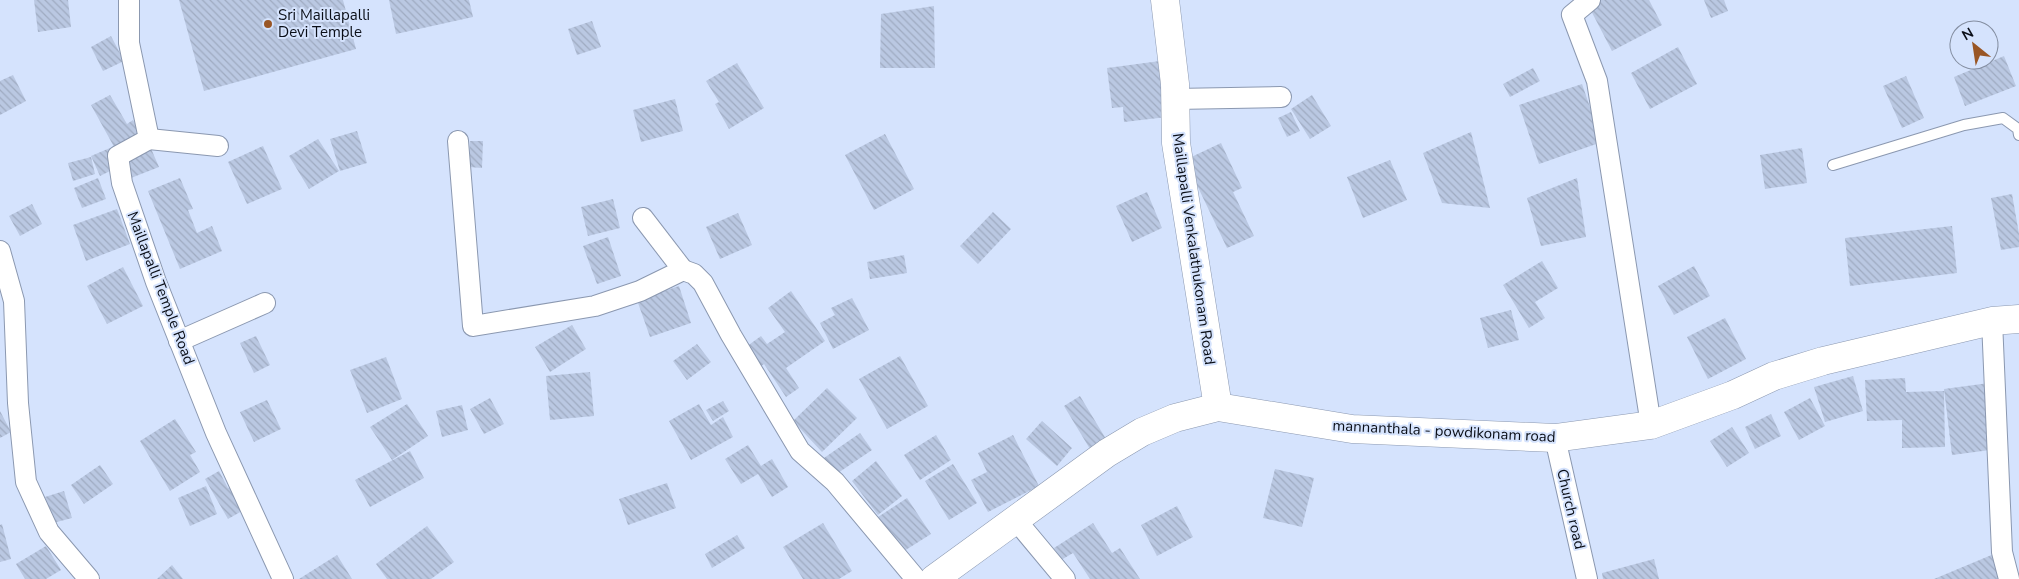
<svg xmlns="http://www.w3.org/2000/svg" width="2019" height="579" font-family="'Nunito Sans',sans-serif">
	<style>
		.building { fill: url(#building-back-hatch) }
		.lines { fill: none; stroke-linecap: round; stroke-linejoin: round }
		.lane-casing { stroke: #8b98b0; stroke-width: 12 }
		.street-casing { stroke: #8b98b0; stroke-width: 22 }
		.secondary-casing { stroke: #8b98b0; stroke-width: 29 }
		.lane { stroke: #fff; stroke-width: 10 }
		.street { stroke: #fff; stroke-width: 20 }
		.secondary { stroke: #fff; stroke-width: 28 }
		.poi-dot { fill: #995625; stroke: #d5e3fd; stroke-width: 2 }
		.labels { text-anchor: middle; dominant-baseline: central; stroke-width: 4; stroke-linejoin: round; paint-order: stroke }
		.poi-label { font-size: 15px; fill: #0a0e17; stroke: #d5e3fd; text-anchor: start }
		.street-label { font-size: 15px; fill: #0a0e17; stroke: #d5e3fd }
	</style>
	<defs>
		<pattern id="building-back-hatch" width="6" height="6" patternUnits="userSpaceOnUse" patternTransform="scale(1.25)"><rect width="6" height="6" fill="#bac8e2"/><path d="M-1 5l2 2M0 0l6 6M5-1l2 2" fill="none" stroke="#9fabc1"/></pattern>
	</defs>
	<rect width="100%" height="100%" fill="#d5e3fd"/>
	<!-- building -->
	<g class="building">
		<polygon points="34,0 68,0 71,27 38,32"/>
		<polygon points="179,0 343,0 356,49 204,91"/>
		<polygon points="389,0 469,0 473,17 396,34"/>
		<polygon points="1593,0 1649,0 1662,25 1612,51 1587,3"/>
		<polygon points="1704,0 1724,0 1728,11 1711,18"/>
		<polygon points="934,6 935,68 880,68 881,14"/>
		<polygon points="592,21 601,47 577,55 568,29"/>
		<polygon points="111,36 124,61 103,71 91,47"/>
		<polygon points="1678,47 1697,84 1650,109 1631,73"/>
		<polygon points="2004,56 2016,86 1965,106 1954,77"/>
		<polygon points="1160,61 1167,117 1124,122 1123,107 1112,108 1107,68"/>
		<polygon points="737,63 764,108 729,129 715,104 719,102 706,81"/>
		<polygon points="1533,68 1540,81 1510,97 1503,84"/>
		<polygon points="13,75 26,101 0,115 0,81"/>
		<polygon points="1906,76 1924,118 1902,128 1883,86"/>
		<polygon points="1582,84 1602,142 1539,164 1519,105"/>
		<polygon points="110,95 127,124 133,120 144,139 118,154 91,105"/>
		<polygon points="1312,95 1331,126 1310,139 1291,109"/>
		<polygon points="675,99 683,131 641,142 633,110"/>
		<polygon points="1291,112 1300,131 1287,137 1278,118"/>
		<polygon points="357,131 367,163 340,171 330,139"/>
		<polygon points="1471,132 1490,208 1442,203 1423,153"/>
		<polygon points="885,134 914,189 874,210 845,155"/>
		<polygon points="318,139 339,171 309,189 289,156"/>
		<polygon points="470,141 483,141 482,168 469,167"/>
		<polygon points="1221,143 1242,188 1233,192 1254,236 1227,248 1185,160"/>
		<polygon points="149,144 159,167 131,178 122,155"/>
		<polygon points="263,146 282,189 247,204 228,162"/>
		<polygon points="110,148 118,167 100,176 91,156"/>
		<polygon points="1802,148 1807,183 1765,189 1760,155"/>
		<polygon points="91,157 95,174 73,181 68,163"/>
		<polygon points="1390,160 1407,200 1363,218 1347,177"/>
		<polygon points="98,178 106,199 82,208 74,188"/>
		<polygon points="180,178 193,209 188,210 197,233 212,226 222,251 180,269 148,191"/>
		<polygon points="1577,178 1586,237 1541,246 1527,198"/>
		<polygon points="1147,192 1162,228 1132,242 1116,206"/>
		<polygon points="2012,194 2019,234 2019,247 2001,250 1991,198"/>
		<polygon points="613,199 620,228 588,236 581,207"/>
		<polygon points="32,204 42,224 20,236 9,216"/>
		<polygon points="117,209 130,244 86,261 73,225"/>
		<polygon points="993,212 1011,229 978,264 960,246"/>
		<polygon points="738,213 752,245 720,259 706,227"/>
		<polygon points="1952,226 1957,273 1850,286 1845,238"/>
		<polygon points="608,237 621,276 597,284 583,246"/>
		<polygon points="904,255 907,273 870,279 867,262"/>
		<polygon points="1542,261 1558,288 1535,302 1545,318 1529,328 1503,285"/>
		<polygon points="1694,266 1710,296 1674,315 1658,286"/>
		<polygon points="123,267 143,306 107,324 87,286"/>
		<polygon points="679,286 691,323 650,337 637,300"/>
		<polygon points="791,291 825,341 786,368 799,388 786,397 764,364 760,367 746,347 761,336 767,344 785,332 768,308"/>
		<polygon points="852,298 869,330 833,349 820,323 835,315 831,308"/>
		<polygon points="1511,310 1519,340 1488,348 1480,318"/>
		<polygon points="1725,318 1746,359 1708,379 1687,337"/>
		<polygon points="572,325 586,349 550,372 535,347"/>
		<polygon points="256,336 270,365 254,373 240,343"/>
		<polygon points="697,344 711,362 687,380 673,361"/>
		<polygon points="900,356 928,406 887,429 859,379"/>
		<polygon points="386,357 402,399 367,413 350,370"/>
		<polygon points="590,372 594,416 550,420 546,376"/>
		<polygon points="1853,376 1863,411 1825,422 1814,387"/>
		<polygon points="1905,378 1906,392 1944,391 1945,447 1902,448 1902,420 1867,421 1865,380"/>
		<polygon points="1989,383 1998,449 1952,455 1944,389"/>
		<polygon points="827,388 857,418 822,452 793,421"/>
		<polygon points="1080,396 1106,439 1090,449 1064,406"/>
		<polygon points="490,398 504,424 484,434 470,409"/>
		<polygon points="1810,398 1825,426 1799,440 1784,412"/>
		<polygon points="267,400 281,429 254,442 240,412"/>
		<polygon points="723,401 729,411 713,421 706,410"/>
		<polygon points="407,404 428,436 392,460 370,427"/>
		<polygon points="699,404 711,425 723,417 733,437 691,460 669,421"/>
		<polygon points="462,405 468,430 442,437 436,411"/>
		<polygon points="0,411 11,432 0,438"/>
		<polygon points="1771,414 1781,436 1755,449 1745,427"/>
		<polygon points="175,419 196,452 190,455 200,472 170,491 140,441"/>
		<polygon points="1042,421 1072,448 1057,466 1026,439"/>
		<polygon points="1732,427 1749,453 1727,467 1710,441"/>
		<polygon points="860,433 872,450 835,475 824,458"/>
		<polygon points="936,435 951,460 920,480 904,455"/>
		<polygon points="1013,435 1039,486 988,512 971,480 987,472 978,453"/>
		<polygon points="748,445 761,466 772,459 788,487 772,497 758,474 741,484 725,459"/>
		<polygon points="410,451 424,478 370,507 355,480"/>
		<polygon points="876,461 902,496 878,515 852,481"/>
		<polygon points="953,464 977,503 949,520 925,481"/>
		<polygon points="100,465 113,484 84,504 71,485"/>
		<polygon points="1275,469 1314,478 1302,527 1263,518"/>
		<polygon points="219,471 228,488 236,483 249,507 228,519 205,479"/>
		<polygon points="667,483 676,508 628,525 619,499"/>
		<polygon points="206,486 217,514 190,526 178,498"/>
		<polygon points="64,491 72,518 53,523 45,497"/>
		<polygon points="907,498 931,534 901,553 878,517"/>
		<polygon points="1177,506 1193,537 1157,556 1141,525"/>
		<polygon points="823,523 852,571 839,579 803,579 783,547"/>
		<polygon points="1093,523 1112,553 1120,548 1140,579 1090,579 1073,553 1061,560 1054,548"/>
		<polygon points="2,524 11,559 0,562 0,525"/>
		<polygon points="427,526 454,562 431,579 387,579 376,564"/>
		<polygon points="737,535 745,548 712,568 705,554"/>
		<polygon points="46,546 61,570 46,579 25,579 16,564"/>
		<polygon points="2001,551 2013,579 1934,579"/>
		<polygon points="337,555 352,579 299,579"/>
		<polygon points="1654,559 1659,579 1603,579 1602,573"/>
		<polygon points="172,565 183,579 157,579"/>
	</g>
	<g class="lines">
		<!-- lane casing -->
		<g class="lane-casing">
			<polyline id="lane" points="1833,165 1964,125 2003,118 2018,129 2019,135"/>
		</g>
		<!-- street casing -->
		<g class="street-casing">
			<g id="street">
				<polyline points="129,0 129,43 149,139 118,156 122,183 156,282 216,433 283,579"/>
				<polyline points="1590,0 1572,15 1597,81 1651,425"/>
				<polyline points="1175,99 1281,97"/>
				<polyline points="149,139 218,146"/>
				<polyline points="458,141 473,326 595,306 640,291 683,270 694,274 703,283 731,335 800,451 835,482 916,579"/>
				<polyline points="643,218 683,270"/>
				<polyline points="0,251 14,301 18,403 26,482 49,532 89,579"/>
				<polyline points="1992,321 2002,552 2009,579"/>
				<polyline points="179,341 265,303"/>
				<polyline points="1555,438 1587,579"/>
				<polyline points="1015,519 1065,579"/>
			</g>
		</g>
		<!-- secondary casing -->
		<g class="secondary-casing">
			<g id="secondary">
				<polyline points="1165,0 1175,84 1176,143 1218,407"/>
				<polyline points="934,579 1107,453 1142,432 1175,418 1218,407 1352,429 1555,438 1651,425 1733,395 1774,376 1823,361 1992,321 2019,319"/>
			</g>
		</g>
		<!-- lane -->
		<use href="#lane" class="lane"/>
		<!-- street -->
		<use href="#street" class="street"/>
		<!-- secondary -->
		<use href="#secondary" class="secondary"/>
	</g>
	<!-- markers -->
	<circle class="poi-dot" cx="268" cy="24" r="5"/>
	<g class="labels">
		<!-- poi labels -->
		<g class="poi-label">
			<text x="278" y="15">Sri Maillapalli<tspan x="278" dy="17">Devi Temple</tspan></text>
		</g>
		<!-- street labels -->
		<g class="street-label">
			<text transform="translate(1194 249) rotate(82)">Maillapalli Venkalathukonam Road</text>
			<text transform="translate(161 288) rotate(69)">Maillapalli Temple Road</text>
			<text transform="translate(1444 431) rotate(3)">mannanthala - powdikonam road</text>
			<text transform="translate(1571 509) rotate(77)">Church road</text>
		</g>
	</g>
	<!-- north arrow -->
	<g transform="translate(1974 45) rotate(330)"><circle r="24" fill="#d5e3fd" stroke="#848ea1"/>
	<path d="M0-4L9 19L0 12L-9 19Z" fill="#995625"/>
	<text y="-8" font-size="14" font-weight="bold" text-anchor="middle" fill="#0a0e17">N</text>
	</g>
</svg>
